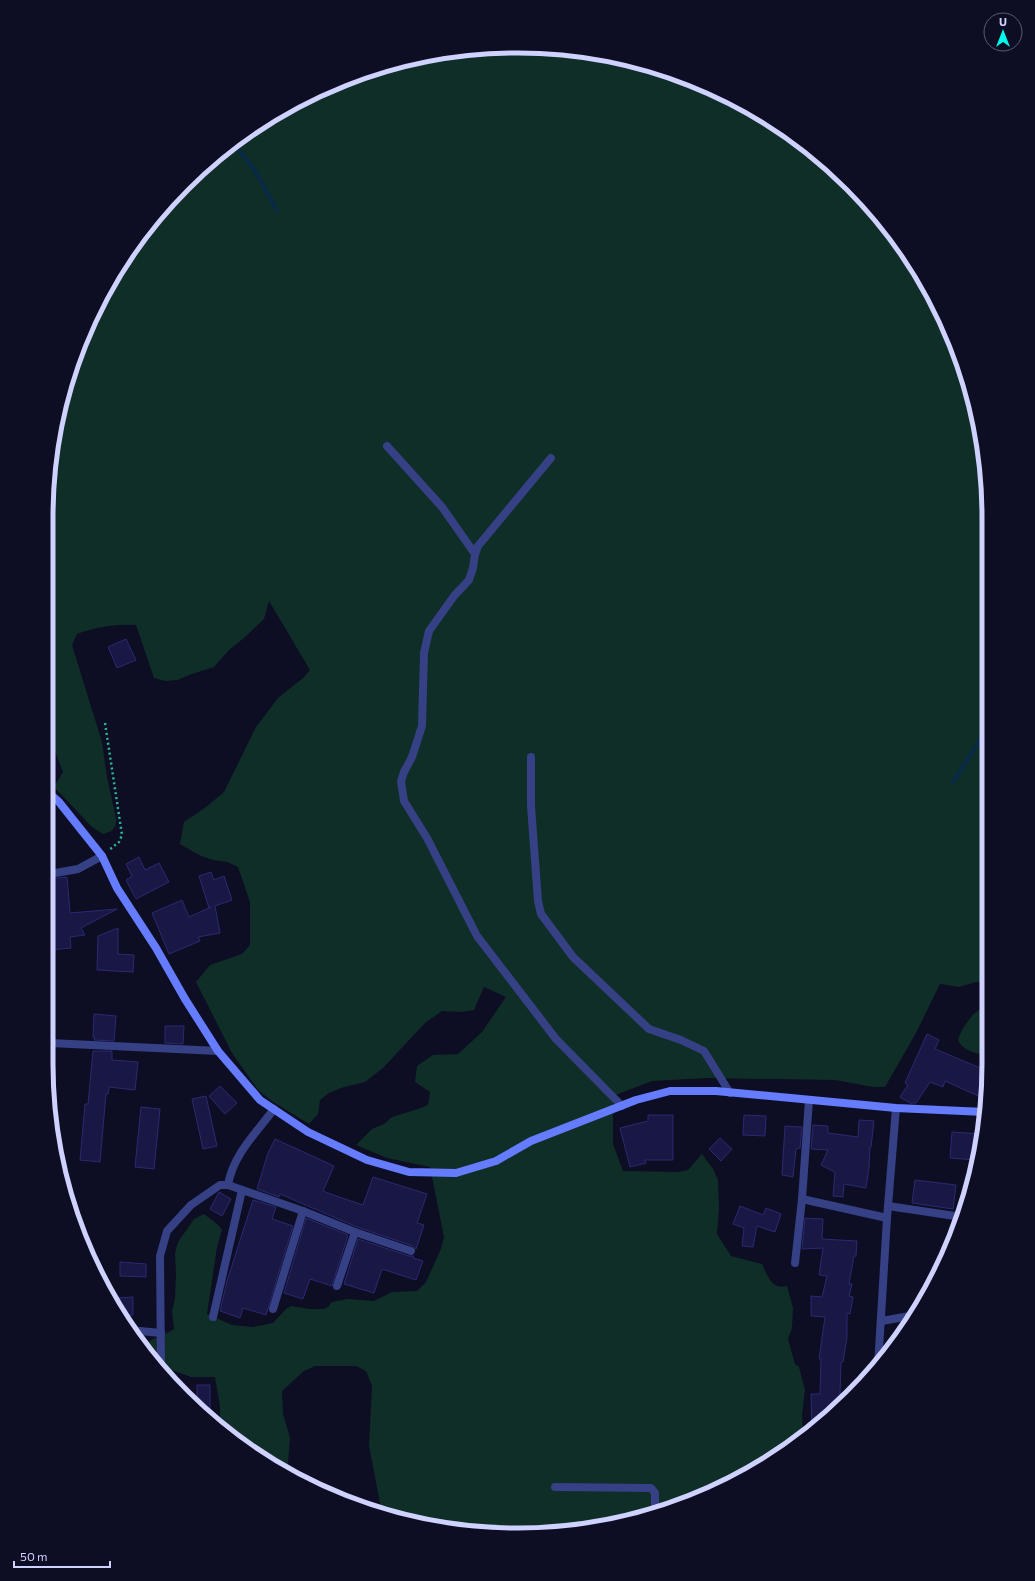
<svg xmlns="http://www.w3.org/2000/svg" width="1035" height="1581" font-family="Commissioner,sans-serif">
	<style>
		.green { fill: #0f2e27 }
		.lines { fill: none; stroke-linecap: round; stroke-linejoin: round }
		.stream { stroke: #092a46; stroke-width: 4 }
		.building { fill: #191845; stroke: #2b2972 }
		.path { stroke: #28ba98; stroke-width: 2.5; stroke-dasharray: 2 3; stroke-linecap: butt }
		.lane { stroke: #354085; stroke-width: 8 }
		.street { stroke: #354085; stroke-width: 8 }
		.secondary { stroke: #667cff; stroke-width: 8 }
		.rim { fill: none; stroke: #cfd2ff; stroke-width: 5 }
	</style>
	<rect width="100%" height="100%" fill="#0d0d23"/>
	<!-- green -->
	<g class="green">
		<path d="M486 47 579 50 669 71 753 109 828 163 892 231 940 309 973 396 988 487 986 988 982 982H976L959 987 940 984 916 1033 885 1087H873L835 1080 707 1078 652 1081 613 1096V1144L623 1171 678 1172 688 1170 702 1154 713 1169 718 1180 719 1208 717 1234 731 1256 762 1264C768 1276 771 1290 787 1286L793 1308 792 1328 788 1339 795 1364 799 1367 805 1390 802 1415 803 1434 779 1456 698 1499 640 1519 579 1531 487 1534 382 1513 369 1446 372 1386 366 1371 356 1366H315L304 1371 282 1391 283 1414 290 1438 287 1474 231 1438 211 1421 220 1418V1406L215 1377H191L166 1368H160L142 1346C151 1338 164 1336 174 1329L172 1311 175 1298 176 1275 175 1253 178 1242 194 1219 204 1214C210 1219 218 1223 222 1230L217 1247 207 1314 232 1325 253 1327 273 1323 286 1309 291 1306 310 1309H323L328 1307 332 1302 348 1299 374 1301 392 1292 417 1291 426 1282 441 1249 444 1237 430 1167 387 1158 356 1145 372 1129 384 1124 392 1117 421 1108 428 1105 430 1092 415 1082 417 1066 433 1055 458 1054 482 1032 506 997 484 987 474 1010 461 1012 442 1011 425 1023 383 1068 365 1082 341 1088 329 1093 320 1100 318 1114 309 1124 273 1102 258 1090 232 1053 196 982 210 965 242 954 250 945V902L238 867 227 862 213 860 201 856 180 844 184 822 206 807 224 792 256 727 278 698 303 678 310 670 269 601 264 619 244 638 229 650 214 667 189 675 178 680 165 681 154 678 136 625C117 624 96 627 77 634L72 645 102 742 107 777 116 818C117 828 112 832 103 834L92 827 54 787 63 772 54 749 50 745V456L82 337 109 282 163 207 230 144 309 95 395 62Z"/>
		<path d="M986 1009 985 1042 979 1054C970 1051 962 1049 958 1040 959 1033 972 1013 979 1010 981 1009 983 1009 986 1009Z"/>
	</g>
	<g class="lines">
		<!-- stream -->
		<g class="stream">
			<polyline points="232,142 254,169 277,210"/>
			<polyline points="953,782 979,742 987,726"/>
		</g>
	</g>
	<!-- building -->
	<g class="building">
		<polygon points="126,639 136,660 117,668 108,647"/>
		<polygon points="139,857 145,870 159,863 169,882 136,899 126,880 132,876 126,864"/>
		<polygon points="211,872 214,880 224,876 232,900 215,906 220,933 198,937 200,941 169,954 152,913 182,900 189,917 211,907 209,908 199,876"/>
		<polygon points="67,877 70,913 117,909 81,928 85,935 70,937 71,948 50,950 50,879"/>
		<polygon points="118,928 118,954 134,955 133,972 97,970 98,936"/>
		<polygon points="94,1014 116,1016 114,1041 94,1040 95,1037 93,1037"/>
		<polygon points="165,1026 184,1026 183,1044 165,1043"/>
		<polygon points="927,1034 939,1040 935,1049 985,1070 985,1099 945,1081 943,1087 930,1082 916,1103 910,1103 900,1097 908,1085 905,1083"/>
		<polygon points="93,1051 112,1051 112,1060 138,1062 135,1090 109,1087 108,1094 106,1094 100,1162 80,1160 85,1104 88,1104"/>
		<polygon points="220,1086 237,1103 225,1114 209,1096"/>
		<polygon points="206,1096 217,1146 203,1149 192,1099"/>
		<polygon points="141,1107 160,1109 154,1169 135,1167"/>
		<polygon points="648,1115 673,1115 673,1160 645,1160 646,1163 630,1167 620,1128 648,1121"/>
		<polygon points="744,1115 766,1116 765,1136 743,1135"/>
		<polygon points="859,1120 874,1121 871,1147 870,1147 869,1168 866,1188 844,1184 843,1197 833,1196 835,1172 821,1165 828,1150 811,1149 813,1125 828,1126 828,1133 858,1137"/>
		<polygon points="785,1126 802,1127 800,1148 796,1149 793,1177 782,1175"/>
		<polygon points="952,1132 982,1134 976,1160 950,1158"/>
		<polygon points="720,1138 732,1149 721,1161 709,1149"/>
		<polygon points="275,1139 334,1166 323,1191 336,1196 363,1205 373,1177 427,1194 417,1223 424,1225 416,1249 413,1246 357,1227 280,1194 279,1197 257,1189 268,1153"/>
		<polygon points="915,1180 956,1185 953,1209 912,1203"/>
		<polygon points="219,1192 231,1199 222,1216 210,1209"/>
		<polygon points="253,1200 276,1207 272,1219 293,1226 266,1315 243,1308 240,1318 220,1311 227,1281"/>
		<polygon points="740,1206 763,1215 766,1208 781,1214 775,1232 757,1226 753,1247 742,1246 744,1228 733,1224"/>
		<polygon points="306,1218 348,1235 332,1286 310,1279 303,1299 284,1293"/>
		<polygon points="805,1218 823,1219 822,1239 857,1241 856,1256 854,1256 849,1284 852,1284 849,1296 853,1297 850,1314 847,1313 847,1337 843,1362 841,1362 840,1394 849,1394 812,1427 811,1394 820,1394 821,1359 819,1359 825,1317 811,1316 811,1296 822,1297 827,1276 819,1275 823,1248 802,1249"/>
		<polygon points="358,1239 409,1256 414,1256 413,1258 423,1261 416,1280 382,1269 374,1293 344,1284"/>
		<polygon points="120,1262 146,1264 146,1277 120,1276"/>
		<polygon points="133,1297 133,1315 121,1315 116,1306 116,1298"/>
		<polygon points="197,1385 210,1385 210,1411 200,1411 197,1408"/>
	</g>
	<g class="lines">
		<!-- path -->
		<polyline class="path" points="105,723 122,835 119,842 109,850"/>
		<!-- lane -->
		<g class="lane">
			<polyline points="387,446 442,507 475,554"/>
			<polyline points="551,458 478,546 475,554 473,568 469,580 454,596 429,631 424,653 422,726 412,757 404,772 401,781 404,801 427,838 477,936 556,1039 622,1106"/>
			<polyline points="531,757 531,806 538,901 541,914 573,957 649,1029 681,1040 704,1051 730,1093"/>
		</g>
		<!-- street -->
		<g class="street">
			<polyline points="50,874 78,869 102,856"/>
			<polyline points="50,1043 218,1051"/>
			<path d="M274 1109C256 1133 233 1155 228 1185L303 1211 355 1232 411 1251"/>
			<polyline points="802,1199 887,1218"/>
			<polyline points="888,1206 955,1216 961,1215"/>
			<polyline points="795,1263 802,1199 809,1100"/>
			<polyline points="337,1286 355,1232"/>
			<polyline points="273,1309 303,1211"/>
			<polyline points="213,1317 242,1190"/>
			<polyline points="882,1321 915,1315"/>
			<polyline points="129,1330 161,1333"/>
			<polyline points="898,1340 899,1333"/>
			<polyline points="878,1366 887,1218 896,1108"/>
			<polyline points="161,1369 160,1256 167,1231 191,1205 220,1185 228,1185"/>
			<polyline points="555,1487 651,1488 655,1493 655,1514"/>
		</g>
		<!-- secondary -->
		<polyline class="secondary" points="50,794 59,802 102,856 117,888 156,948 185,999 218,1051 260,1100 308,1132 367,1160 409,1172 456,1173 496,1161 531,1141 636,1100 670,1091 716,1091 896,1108 985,1112"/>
	</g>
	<!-- crop -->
	<path d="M0 0H1035V1581H0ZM517 53H518A464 464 0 0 1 982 517V1064A464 464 0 0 1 518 1528H517A464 464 0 0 1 53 1064V517A464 464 0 0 1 517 53Z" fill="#0d0d23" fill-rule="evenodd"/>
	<path class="rim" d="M517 53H518A464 464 0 0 1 982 517V1064A464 464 0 0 1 518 1528H517A464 464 0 0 1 53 1064V517A464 464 0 0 1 517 53Z"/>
	<!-- north arrow -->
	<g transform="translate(1003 32)"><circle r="19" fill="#0d0d23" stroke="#5b5c7b"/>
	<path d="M0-3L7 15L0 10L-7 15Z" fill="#00fae9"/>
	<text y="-6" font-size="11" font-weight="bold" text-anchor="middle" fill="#cfd2ff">U</text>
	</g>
	<!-- scale -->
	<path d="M14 1561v6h96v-6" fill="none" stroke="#cfd2ff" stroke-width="2"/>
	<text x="20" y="1561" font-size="12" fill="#cfd2ff" stroke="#0d0d23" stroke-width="3" paint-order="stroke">50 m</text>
</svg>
